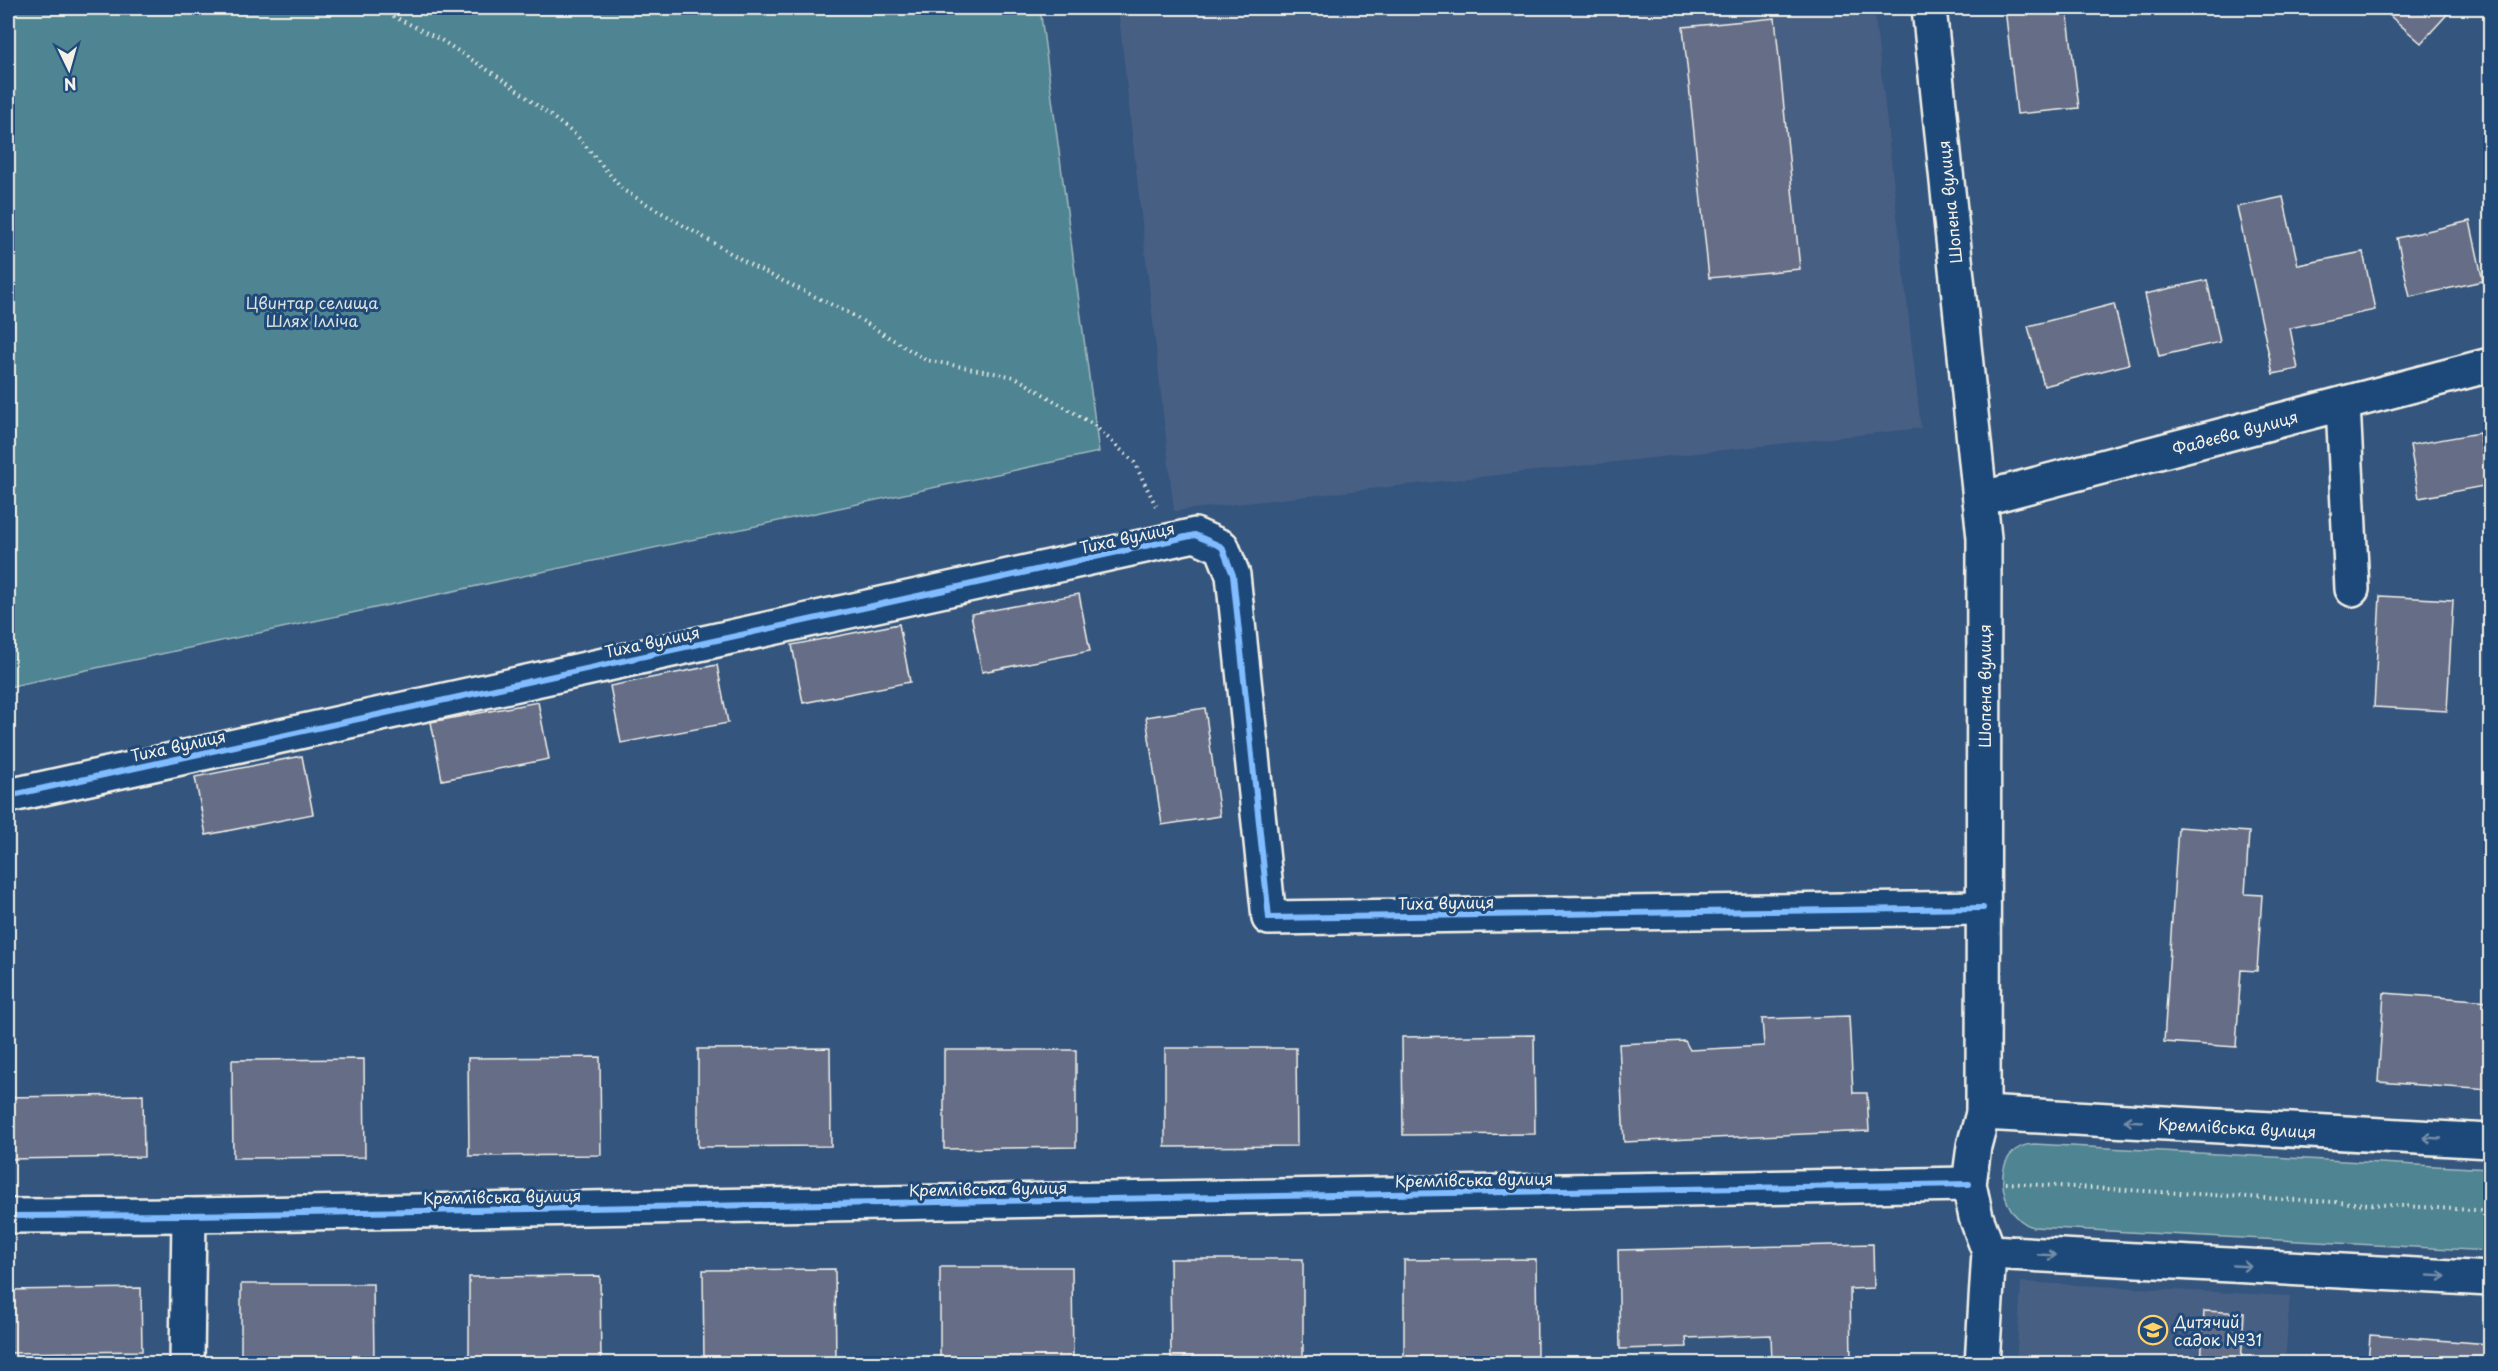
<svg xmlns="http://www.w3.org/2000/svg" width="2498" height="1371" font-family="'Playpen Sans',sans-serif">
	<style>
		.built { fill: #475f83 }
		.green { fill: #4f8492; stroke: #a2babd; stroke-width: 1.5 }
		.building { fill: #666e87; stroke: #f4f1e8; stroke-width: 1.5 }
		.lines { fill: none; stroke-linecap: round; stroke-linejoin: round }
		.minor-casing { stroke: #f4f1e8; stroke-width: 38 }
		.path { stroke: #f4f1e8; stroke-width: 4; stroke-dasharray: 1.5 4.5; stroke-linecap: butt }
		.minor { stroke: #1f4a7a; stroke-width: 33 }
		.cycleway-casing { stroke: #1f4a7a; stroke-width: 10 }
		.cycleway { stroke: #80bcff; stroke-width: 6 }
		.oneway { stroke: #748da6 }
		.labels { text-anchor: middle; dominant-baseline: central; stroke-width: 6; stroke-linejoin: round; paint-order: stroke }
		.street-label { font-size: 16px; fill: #f4f1e8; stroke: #1f4a7a }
		.park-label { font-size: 16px; fill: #dbe1db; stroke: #1f4a7a }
		.poi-label { font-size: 16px; fill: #f4f1e8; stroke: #1f4a7a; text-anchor: start }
	</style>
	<rect width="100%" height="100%" fill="#34557e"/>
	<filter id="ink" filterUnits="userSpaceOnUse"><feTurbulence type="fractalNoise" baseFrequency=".0167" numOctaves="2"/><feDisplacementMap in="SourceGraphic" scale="12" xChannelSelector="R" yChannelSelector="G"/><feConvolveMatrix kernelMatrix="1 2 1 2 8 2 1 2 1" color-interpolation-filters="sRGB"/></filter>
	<g filter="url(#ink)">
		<!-- built -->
		<g class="built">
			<polygon points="1118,8 1874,8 1921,428 1174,511"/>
			<polygon points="2021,1282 2290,1296 2285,1363 2016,1364"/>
		</g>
		<!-- green -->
		<g class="green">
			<polygon points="8,8 1040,8 1099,452 8,687"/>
			<path d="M2034 1144 2490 1169V1251L2033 1227C1996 1216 1989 1145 2034 1144Z"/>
		</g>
		<!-- building -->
		<g class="building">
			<polygon points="2005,8 2067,8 2079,108 2017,114"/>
			<polygon points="2381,8 2453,8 2421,43"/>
			<polygon points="1775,18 1800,269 1709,278 1683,27"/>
			<polygon points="2283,197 2298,265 2363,252 2375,310 2290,328 2298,369 2273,374 2237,207"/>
			<polygon points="2470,221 2483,281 2410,297 2397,238"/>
			<polygon points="2207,280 2220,342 2159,356 2145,294"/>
			<polygon points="2114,304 2129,364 2044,386 2028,326"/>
			<polygon points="2479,433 2489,485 2419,498 2410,445"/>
			<polygon points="1079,594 1090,651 982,672 971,614"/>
			<polygon points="2380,596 2453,600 2447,711 2374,707"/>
			<polygon points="899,624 910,682 803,703 792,645"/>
			<polygon points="717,665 728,723 621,743 610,686"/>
			<polygon points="538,702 549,759 442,780 431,722"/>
			<polygon points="1205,708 1220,816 1162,825 1146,717"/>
			<polygon points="302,756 313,814 206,835 195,777"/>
			<polygon points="2178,827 2249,832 2245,894 2262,895 2257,971 2241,970 2236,1047 2164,1042"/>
			<polygon points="2384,993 2490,1001 2490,1090 2378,1082"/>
			<polygon points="1849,1016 1853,1093 1867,1093 1869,1131 1624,1142 1619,1044 1685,1041 1690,1050 1764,1046 1762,1019"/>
			<polygon points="1534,1035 1535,1134 1403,1135 1402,1037"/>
			<polygon points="830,1048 831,1146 698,1147 698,1049"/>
			<polygon points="1165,1048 1296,1048 1297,1146 1165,1147"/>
			<polygon points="944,1050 1076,1050 1076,1147 944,1149"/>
			<polygon points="600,1057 601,1155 469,1156 468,1058"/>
			<polygon points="364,1059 365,1157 233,1158 232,1060"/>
			<polygon points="143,1095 144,1157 8,1159 8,1097"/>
			<polygon points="1873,1244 1874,1288 1850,1289 1851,1363 1772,1364 1771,1335 1686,1338 1687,1347 1620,1349 1618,1250"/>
			<polygon points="1170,1259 1303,1259 1303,1357 1171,1358"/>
			<polygon points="1536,1259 1537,1358 1404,1358 1404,1260"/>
			<polygon points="940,1267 1072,1267 1073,1364 940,1364"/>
			<polygon points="835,1269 836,1364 704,1364 703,1270"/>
			<polygon points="600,1276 601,1364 469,1364 469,1277"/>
			<polygon points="241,1284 373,1284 374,1364 241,1364"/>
			<polygon points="141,1288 142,1351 8,1353 8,1290"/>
			<polygon points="2204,1311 2244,1313 2241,1364 2201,1364"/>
			<polygon points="2370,1335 2490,1344 2490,1364 2368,1364"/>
		</g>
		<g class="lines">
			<!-- minor casing -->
			<g class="minor-casing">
				<g id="minor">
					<polyline points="1929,8 1984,538 1983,1113 1974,1146 1969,1184 1976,1217 1989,1252 1982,1364"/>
					<polyline points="2343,404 2352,589"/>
					<polyline points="1980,499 2490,365"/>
					<polyline points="8,796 1195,535 1222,547 1233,575 1269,918 1983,908"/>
					<polyline points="1983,1113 2490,1141"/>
					<polyline points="8,1216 189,1215 1969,1184"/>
					<polyline points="1989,1252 2490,1279"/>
					<polyline points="187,1364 189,1215"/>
				</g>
			</g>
			<!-- path -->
			<g class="path">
				<polyline points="377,8 441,40 508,83 577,136 623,190 756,268 851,314 926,360 1015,377 1094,425 1134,462 1156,506"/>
				<polyline points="2006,1183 2490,1211"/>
			</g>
			<!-- minor -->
			<use href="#minor" class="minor"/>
			<!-- cycleway casing -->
			<g class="cycleway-casing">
				<g id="cycleway">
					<polyline points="8,796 1195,535 1222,547 1233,575 1269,918 1983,908"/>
					<polyline points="8,1216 189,1215 1969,1184"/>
				</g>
			</g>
			<!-- cycleway -->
			<use href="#cycleway" class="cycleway"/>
		</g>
		<!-- one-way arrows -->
		<defs><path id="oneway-shaft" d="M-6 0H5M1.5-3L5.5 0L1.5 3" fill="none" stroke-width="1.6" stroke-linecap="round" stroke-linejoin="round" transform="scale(1.5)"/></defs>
		<g class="oneway">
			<use href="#oneway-shaft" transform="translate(2133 1121) rotate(-177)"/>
			<use href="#oneway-shaft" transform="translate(2432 1138) rotate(-177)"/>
			<use href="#oneway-shaft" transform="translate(2047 1255) rotate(3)"/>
			<use href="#oneway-shaft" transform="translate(2242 1266) rotate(3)"/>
			<use href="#oneway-shaft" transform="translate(2437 1276) rotate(3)"/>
		</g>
	</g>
	<!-- icons -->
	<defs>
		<g id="school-ring" transform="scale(1.5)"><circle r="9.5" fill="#1f4a7a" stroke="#ffd166" stroke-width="1.5"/><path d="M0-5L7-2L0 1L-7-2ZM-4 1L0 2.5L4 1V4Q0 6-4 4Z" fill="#ffd166"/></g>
	</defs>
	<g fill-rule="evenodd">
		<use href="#school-ring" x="2153" y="1330"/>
	</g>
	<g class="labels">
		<!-- street labels -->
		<g class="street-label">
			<text transform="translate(1949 202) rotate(-96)">Шопена вулиця</text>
			<text transform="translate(2235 432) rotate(-15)">Фадеєва вулиця</text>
			<text transform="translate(1127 537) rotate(-12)">Тиха вулиця</text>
			<text transform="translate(652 641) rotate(-12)">Тиха вулиця</text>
			<text transform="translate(1984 686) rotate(-90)">Шопена вулиця</text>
			<text transform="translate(178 745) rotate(-12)">Тиха вулиця</text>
			<text transform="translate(1446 902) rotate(-1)">Тиха вулиця</text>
			<text transform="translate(2237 1127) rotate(3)">Кремлівська вулиця</text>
			<text transform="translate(1474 1179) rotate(-1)">Кремлівська вулиця</text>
			<text transform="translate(988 1188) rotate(-1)">Кремлівська вулиця</text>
			<text transform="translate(502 1196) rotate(-1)">Кремлівська вулиця</text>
		</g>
		<!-- park labels -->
		<g class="park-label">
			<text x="312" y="302">Цвинтар селища<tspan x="312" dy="18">Шлях Ілліча</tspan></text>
		</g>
		<!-- poi labels -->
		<g class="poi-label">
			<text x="2174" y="1321">Дитячий<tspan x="2174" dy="18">садок №31</tspan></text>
		</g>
	</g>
	<!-- margin -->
	<rect width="2498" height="1371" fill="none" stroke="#1f4a7a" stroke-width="30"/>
	<rect x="15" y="15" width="2468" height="1341" fill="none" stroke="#f4f1e8" stroke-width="2" filter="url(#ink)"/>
	<!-- north arrow -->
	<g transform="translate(69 69) rotate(175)" stroke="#1f4a7a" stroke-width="4.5" paint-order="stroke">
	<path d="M0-4.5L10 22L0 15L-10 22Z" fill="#f4f1e8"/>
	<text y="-9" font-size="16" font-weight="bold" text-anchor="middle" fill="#f4f1e8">N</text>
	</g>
</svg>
